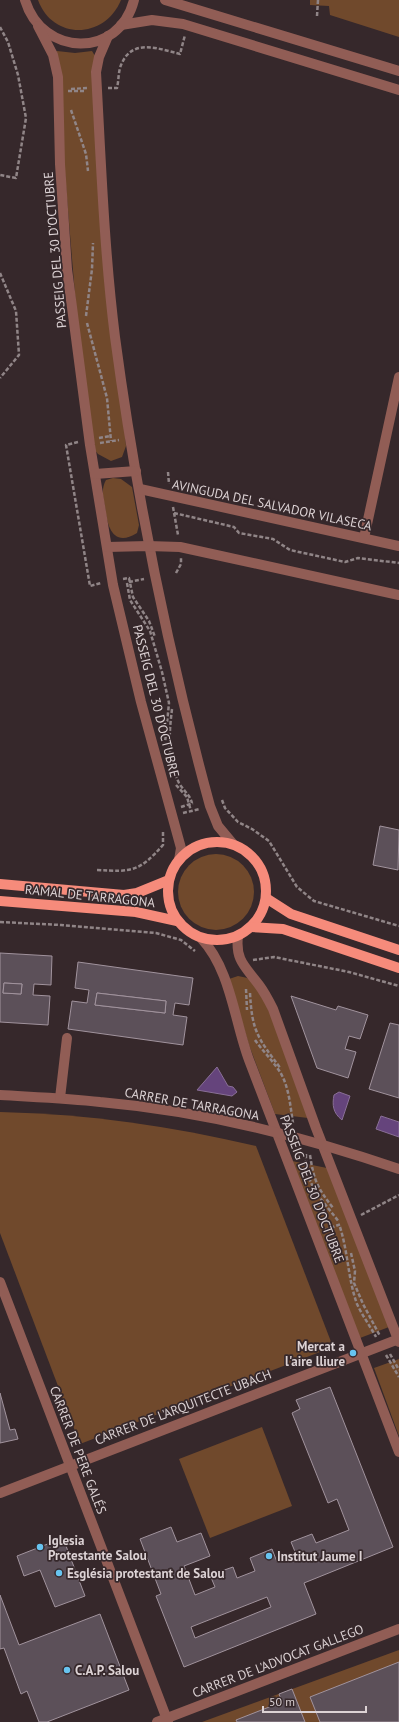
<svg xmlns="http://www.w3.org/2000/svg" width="399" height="1722" font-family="'PT Sans',sans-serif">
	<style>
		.green { fill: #70492c }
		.water { fill: #65447c; stroke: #896f96 }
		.building { fill: #5c5059; stroke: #a1939d; fill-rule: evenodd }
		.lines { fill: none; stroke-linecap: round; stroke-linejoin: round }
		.path { stroke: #908587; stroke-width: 2.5; stroke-dasharray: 4 2; stroke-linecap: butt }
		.minor { stroke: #915d55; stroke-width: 10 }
		.major { stroke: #f68b7b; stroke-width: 10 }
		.poi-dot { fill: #67c4f0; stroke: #36282b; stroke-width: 1.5 }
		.labels { text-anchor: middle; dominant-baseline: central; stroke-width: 3.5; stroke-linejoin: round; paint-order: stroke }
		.street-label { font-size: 13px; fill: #dcd2d4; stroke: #36282b }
		.poi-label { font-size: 13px; font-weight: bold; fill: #dcd2d4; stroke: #36282b; text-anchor: start }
	</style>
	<rect width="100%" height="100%" fill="#36282b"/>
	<!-- green -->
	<g class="green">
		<path d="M38 0H121C105 39 53 41 38 0Z"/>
		<polygon points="302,0 399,0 399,37 330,15 329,6 310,5 310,0"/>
		<polygon points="57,51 75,53 92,51 95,56 126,446 122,457 111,461 98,454 94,449 76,306 55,54"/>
		<path d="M113 478 121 479 132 487 139 525 137 533C113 548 107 526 105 507 103 497 101 489 106 480Z"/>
		<circle cx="216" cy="892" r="38"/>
		<path d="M238 976C241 977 245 977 247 978 269 992 298 1090 308 1118L275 1114 249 1045 229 979Z"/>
		<path d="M0 1112C87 1114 171 1126 256 1146L333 1347 80 1444 0 1233Z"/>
		<polygon points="292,1161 327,1168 389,1327 360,1338"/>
		<polygon points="399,1359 399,1436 374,1368"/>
		<polygon points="262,1427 292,1506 210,1538 179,1459"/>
		<polygon points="399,1650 399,1722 202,1722"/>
	</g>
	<!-- water -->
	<g class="water">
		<polygon points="217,1067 228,1086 233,1087 237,1092 232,1096 197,1090"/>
		<path d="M339 1092 350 1096 342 1120C333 1113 332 1105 334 1095Z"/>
		<polygon points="381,1116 399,1122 399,1137 376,1129"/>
	</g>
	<!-- building -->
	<g class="building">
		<polygon points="380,826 399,830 398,870 373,865"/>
		<path d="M0 953 52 956 51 985 34 984 33 995 50 996 48 1025 0 1022ZM4 983 22 984 21 994 3 993Z"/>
		<path d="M78 962 193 978 189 1005 175 1003 173 1015 187 1017 183 1045 68 1029 72 1001 87 1003 89 990 75 988ZM97 993 166 1001 165 1013 95 1005Z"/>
		<polygon points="4,983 22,984 21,994 3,993"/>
		<polygon points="97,993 166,1001 165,1013 95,1005"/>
		<polygon points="291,996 336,1010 338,1006 368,1015 360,1039 349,1036 345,1049 356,1052 348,1078 317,1068"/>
		<polygon points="390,1023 399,1025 399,1098 369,1089"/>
		<path d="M330 1387 393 1547 304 1583 316 1614 184 1667 156 1596 161 1594 140 1539 171 1527 177 1542 201 1533 210 1556 184 1566 195 1595 215 1587 210 1575 233 1567 237 1578 255 1571 250 1558 272 1549 277 1562 296 1554 291 1542 312 1534 316 1543 349 1530 337 1499 328 1503 292 1413 300 1409 296 1400ZM267 1597 271 1607 195 1638 191 1627Z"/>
		<polygon points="0,1393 10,1430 15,1429 18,1439 0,1443"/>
		<polygon points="63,1538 85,1596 55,1607 40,1570 24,1576 17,1556"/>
		<polygon points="0,1595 19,1645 100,1614 129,1690 47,1722 39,1722 27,1691 21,1694 4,1648 0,1649"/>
		<polygon points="399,1662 399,1722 320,1722 310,1697"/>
		<polygon points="292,1689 305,1722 237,1722 236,1720 282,1702 279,1694"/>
	</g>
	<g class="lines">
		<!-- path -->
		<g class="path">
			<polyline points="317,16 318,0"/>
			<polyline points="0,27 8,42 18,75 26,118 16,178 0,175"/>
			<path d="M108 88H117C119 80 118 70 122 63 133 38 160 49 180 54L185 35"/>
			<polyline points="71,89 87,88"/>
			<polyline points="68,91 85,91"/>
			<polyline points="71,110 86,154 88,171"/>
			<polyline points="0,273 16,311 19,355 0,378"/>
			<polyline points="86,316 92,269 93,243"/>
			<polyline points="87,323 107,398 111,441"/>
			<polyline points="99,438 110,436"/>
			<polyline points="78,442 66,445 90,586 101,583"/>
			<polyline points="100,443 119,440"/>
			<polyline points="168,472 169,484"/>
			<polyline points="173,507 178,535"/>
			<polyline points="174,513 234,527 239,533 273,539 290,550 345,562 358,558 399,563"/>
			<polyline points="176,573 181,564 181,558"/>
			<polyline points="123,579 129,578 133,597 149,621 155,637"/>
			<polyline points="129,582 144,579"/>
			<polyline points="127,583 130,600 150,631 162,672 169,703 165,743"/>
			<path d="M172 709C169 734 167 759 179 783 183 790 190 795 192 803"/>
			<polyline points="176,785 187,797 191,811"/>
			<polyline points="222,800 225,808 238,822 252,829 269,841 297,887 314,901 399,926"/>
			<polyline points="181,807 193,803"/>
			<polyline points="183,813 200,809"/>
			<path d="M97 870C132 872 139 872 163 845V830"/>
			<polyline points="0,922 61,925 156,933 181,940 195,951"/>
			<polyline points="253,960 274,957 349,972 399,986"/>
			<polyline points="246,989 247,1010"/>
			<path d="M250 993C252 1032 258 1038 281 1069"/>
			<path d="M255 1040C262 1050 271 1059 278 1069 289 1084 290 1105 293 1123"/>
			<path d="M306 1154C305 1186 321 1198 339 1222"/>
			<path d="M310 1155C314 1181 317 1187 333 1208"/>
			<polyline points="361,1215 399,1195"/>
			<path d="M340 1227C348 1252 348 1279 357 1304 362 1315 370 1326 376 1337"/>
			<polyline points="325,1230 341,1224"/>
			<polyline points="351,1253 355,1271 354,1283 363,1304 380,1336"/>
			<polyline points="390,1354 399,1370"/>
			<polyline points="386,1355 399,1377"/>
		</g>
		<!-- minor -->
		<g class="minor">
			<path d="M25 0C42 57 119 59 134 0"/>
			<polyline points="165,0 399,71"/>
			<polyline points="121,25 152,20 183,24 399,90"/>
			<polyline points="38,26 53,55 58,77 60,164 67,269 90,445 113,585 141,702 181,848 179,860"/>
			<path d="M108 36 99 57 96 72C101 161 104 249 115 337 136 495 168 652 210 806L218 826 233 844"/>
			<polyline points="95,474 136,471"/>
			<polyline points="140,489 399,546"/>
			<polyline points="364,538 399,377"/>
			<polyline points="107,547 148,546 180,547 399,595"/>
			<path d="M238 936C235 961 246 967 259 985 265 993 269 1001 273 1009L316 1128 399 1342"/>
			<path d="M201 938C231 970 234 1020 249 1060 299 1191 349 1321 399 1452"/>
			<path d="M0 1095C33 1097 67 1098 100 1102 202 1111 303 1136 399 1169"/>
			<polyline points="60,1098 67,1038"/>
			<polyline points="0,1282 168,1722"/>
			<polyline points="0,1493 399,1339"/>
			<polyline points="157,1722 399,1629"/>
		</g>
		<!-- major -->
		<g class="major">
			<circle cx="217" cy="891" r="49"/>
			<polyline points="0,884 124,895 137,893 169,880"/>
			<polyline points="266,898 291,914 399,950"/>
			<polyline points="0,901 136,912 177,921"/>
			<polyline points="251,927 283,929 399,968"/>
		</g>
	</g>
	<!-- markers -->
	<g class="poi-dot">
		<circle cx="353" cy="1353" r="4"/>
		<circle cx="40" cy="1547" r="4"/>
		<circle cx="269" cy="1556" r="4"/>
		<circle cx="59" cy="1573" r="4"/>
		<circle cx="67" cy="1670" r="4"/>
	</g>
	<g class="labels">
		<!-- street labels -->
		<g class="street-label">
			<text transform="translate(55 250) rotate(-95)">PASSEIG DEL 30 D'OCTUBRE</text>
			<text transform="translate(272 505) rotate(12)">AVINGUDA DEL SALVADOR VILASECA</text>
			<text transform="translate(156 701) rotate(76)">PASSEIG DEL 30 D'OCTUBRE</text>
			<text transform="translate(90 896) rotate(6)">RAMAL DE TARRAGONA</text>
			<text transform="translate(192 1104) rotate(10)">CARRER DE TARRAGONA</text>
			<text transform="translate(312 1189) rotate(69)">PASSEIG DEL 30 D'OCTUBRE</text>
			<text transform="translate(183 1407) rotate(-21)">CARRER DE L'ARQUITECTE UBACH</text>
			<text transform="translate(78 1450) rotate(69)">CARRER DE PERE GALÉS</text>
			<text transform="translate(278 1661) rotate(-21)">CARRER DE L'ADVOCAT GALLEGO</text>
		</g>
		<!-- poi labels -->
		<g class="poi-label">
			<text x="345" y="1346" text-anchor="end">Mercat a<tspan x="345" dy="15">l'aire lliure</tspan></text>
			<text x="48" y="1540">Iglesia<tspan x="48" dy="15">Protestante Salou</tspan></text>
			<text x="277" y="1556">Institut Jaume I</text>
			<text x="67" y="1573">Església protestant de Salou</text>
			<text x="75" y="1670">C.A.P. Salou</text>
		</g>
	</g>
	<!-- scale -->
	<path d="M263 1706v6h103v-6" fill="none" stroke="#dcd2d4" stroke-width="2"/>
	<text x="269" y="1706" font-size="12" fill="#dcd2d4" stroke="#36282b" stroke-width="3" paint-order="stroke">50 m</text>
</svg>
